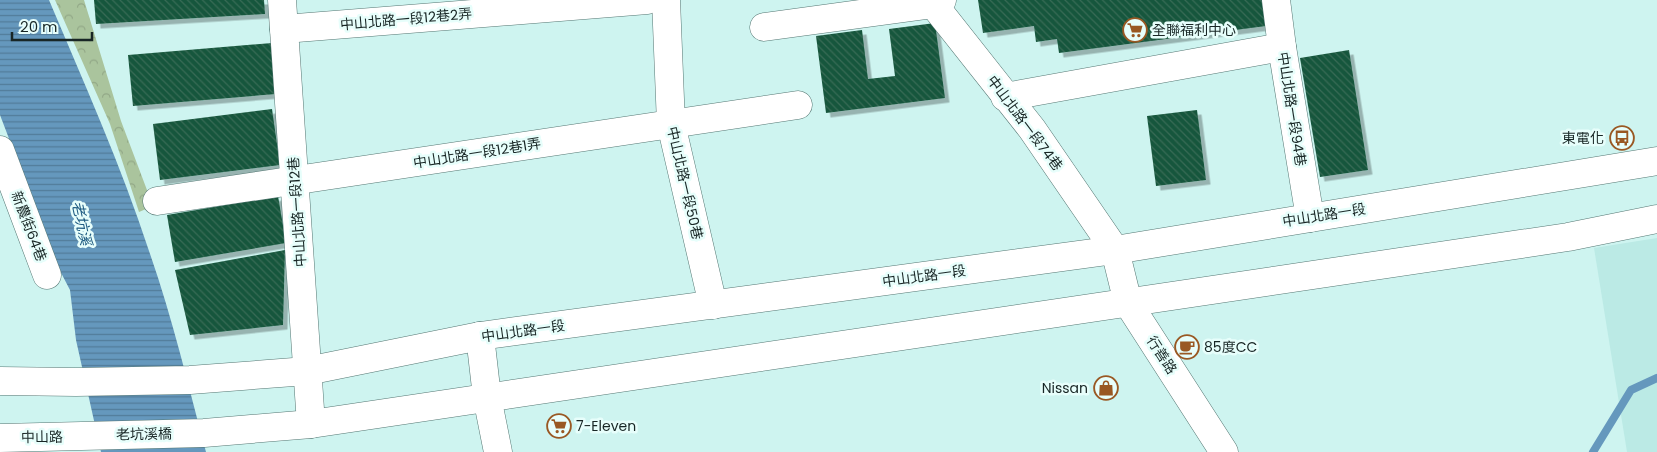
<svg xmlns="http://www.w3.org/2000/svg" width="1657" height="452" font-family="Poppins,'Noto Sans TC',sans-serif">
	<style>
		.built { fill: #bbeae5 }
		.park { fill: url(#park-crowns) }
		.water { fill: url(#water-rules) }
		.lines { fill: none; stroke-linecap: round; stroke-linejoin: round }
		.stream { stroke: #6598bd; stroke-width: 8 }
		.building { fill: url(#building-back-hatch); filter: url(#shadow) }
		.minor-casing { stroke: #557773; stroke-width: 29 }
		.major-casing { stroke: #557773; stroke-width: 29 }
		.minor { stroke: #fff; stroke-width: 28 }
		.major { stroke: #fff; stroke-width: 28 }
		.labels { text-anchor: middle; dominant-baseline: central; stroke-width: 5; stroke-linejoin: round; paint-order: stroke }
		.street-label { font-size: 14px; fill: #182625; stroke: #e7fefb }
		.poi-label { font-size: 14px; fill: #182625; stroke: #e7fefb; text-anchor: start }
		.water-label { font-size: 15px; font-style: italic; fill: #215d83; stroke: #e7fefb }
	</style>
	<defs>
		<pattern id="park-crowns" width="20" height="18" patternUnits="userSpaceOnUse" patternTransform="scale(1.25)"><rect width="20" height="18" fill="#aac49d"/><path d="M2 6a3 3 0 1 1 6 0M12 15a3 3 0 1 1 6 0" fill="none" stroke="#92a887"/></pattern>
		<pattern id="water-rules" width="6" height="5" patternUnits="userSpaceOnUse" patternTransform="scale(1.25)"><rect width="6" height="5" fill="#6598bd"/><path d="M0 2.5h6" fill="none" stroke="#527c99"/></pattern>
		<pattern id="building-back-hatch" width="6" height="6" patternUnits="userSpaceOnUse" patternTransform="scale(1.25)"><rect width="6" height="6" fill="#17563c"/><path d="M-1 5l2 2M0 0l6 6M5-1l2 2" fill="none" stroke="#386b56"/></pattern>
		<filter id="shadow"><feDropShadow dx="4.5" dy="4.5" stdDeviation="0" flood-color="#0004"/></filter>
	</defs>
	<rect width="100%" height="100%" fill="#cef4f0"/>
	<!-- built -->
	<polygon class="built" points="1657,238 1657,452 1627,452 1594,248"/>
	<!-- park -->
	<polygon class="park" points="55,0 84,0 121,121 153,206 139,212 110,124"/>
	<!-- water -->
	<path class="water" d="M0 0H49C84 83 121 165 149 251 172 316 188 385 206 452H101L76 340 70 290 58 267 0 115Z"/>
	<g class="lines">
		<!-- stream -->
		<polyline class="stream" points="1593,452 1631,390 1657,378"/>
	</g>
	<!-- building -->
	<g class="building">
		<polygon points="94,0 264,0 265,14 96,24"/>
		<polygon points="978,0 1262,0 1266,26 1059,53 1057,39 1036,42 1034,26 983,33"/>
		<polygon points="935,23 945,98 826,113 816,36 862,30 868,79 895,76 889,29"/>
		<polygon points="272,43 276,94 133,106 128,55"/>
		<polygon points="1349,50 1368,170 1320,177 1300,58"/>
		<polygon points="272,109 280,165 160,180 153,124"/>
		<polygon points="1197,110 1206,180 1156,186 1147,116"/>
		<polygon points="278,196 286,243 175,262 167,215"/>
		<polygon points="285,250 283,325 190,335 175,270"/>
	</g>
	<g class="lines">
		<!-- minor casing -->
		<g class="minor-casing">
			<g id="minor">
				<polyline points="282,0 311,424"/>
				<polyline points="666,0 671,124 713,305"/>
				<polyline points="930,0 1032,129 1115,250 1128,303 1224,452"/>
				<polyline points="1276,0 1282,47 1310,218"/>
				<polyline points="764,27 934,4 942,0"/>
				<polyline points="284,29 647,0"/>
				<polyline points="1005,97 1282,47"/>
				<polyline points="0,150 47,275"/>
				<polyline points="157,201 798,105"/>
				<polyline points="480,336 487,397 498,452"/>
			</g>
		</g>
		<!-- major casing -->
		<g class="major-casing">
			<g id="major">
				<polyline points="0,381 76,382 190,380 307,371 480,336 1115,250 1657,161"/>
				<polyline points="0,438 204,433 311,424 1568,237 1657,219"/>
			</g>
		</g>
		<!-- minor -->
		<use href="#minor" class="minor"/>
		<!-- major -->
		<use href="#major" class="major"/>
	</g>
	<!-- icons -->
	<defs>
		<g id="supermarket-ring" transform="scale(1.25)"><circle r="9.5" fill="#e7fefb" stroke="#995823" stroke-width="1.5"/><path d="M-6-5.5h2.5l.6 2H6L4.5 2H-2.5L-4.4-4H-6ZM-1.5 3.2a1.3 1.3 0 1 0 .1 0ZM3 3.2a1.3 1.3 0 1 0 .1 0Z" fill="#995823"/></g>
		<g id="bus-ring" transform="scale(1.25)"><circle r="9.5" fill="#e7fefb" stroke="#995823" stroke-width="1.5"/><path d="M-5-6H5V4H4V6H2V4H-2V6H-4V4H-5ZM-3.5-4V0h7V-4ZM-3.5 1.2v1.5H-2V1.2ZM2 1.2v1.5H3.5V1.2Z" fill="#995823"/></g>
		<g id="cafe-ring" transform="scale(1.25)"><circle r="9.5" fill="#e7fefb" stroke="#995823" stroke-width="1.5"/><path d="M-5.5-4.5H6V0H3Q3 3.5 0 3.5H-2.5Q-5.5 3.5-5.5 0ZM3-3.2v2h1.7v-2ZM-6 4.5H4V6H-6Z" fill="#995823"/></g>
		<g id="shop-ring" transform="scale(1.25)"><circle r="9.5" fill="#e7fefb" stroke="#995823" stroke-width="1.5"/><path d="M-5-2.5h2.3a2.7 3.5 0 0 1 5.4 0H5L5.5 6h-11ZM-1.5-2.5h3a1.5 2.3 0 0 0-3 0Z" fill="#995823"/></g>
	</defs>
	<g fill-rule="evenodd">
		<use href="#supermarket-ring" x="1135" y="30"/>
		<use href="#bus-ring" x="1622" y="138"/>
		<use href="#cafe-ring" x="1187" y="347"/>
		<use href="#shop-ring" x="1106" y="388"/>
		<use href="#supermarket-ring" x="559" y="426"/>
	</g>
	<g class="labels">
		<!-- street labels -->
		<g class="street-label">
			<text transform="translate(406 19) rotate(-5)">中山北路一段12巷2弄</text>
			<text transform="translate(1292 109) rotate(81)">中山北路一段94巷</text>
			<text transform="translate(1025 123) rotate(53)">中山北路一段74巷</text>
			<text transform="translate(477 153) rotate(-9)">中山北路一段12巷1弄</text>
			<text transform="translate(685 183) rotate(77)">中山北路一段50巷</text>
			<text transform="translate(297 212) rotate(-94)">中山北路一段12巷</text>
			<text transform="translate(1324 215) rotate(-9)">中山北路一段</text>
			<text transform="translate(29 226) rotate(69)">新農街64巷</text>
			<text transform="translate(924 276) rotate(-8)">中山北路一段</text>
			<text transform="translate(523 331) rotate(-8)">中山北路一段</text>
			<text transform="translate(1162 355) rotate(57)">行善路</text>
			<text transform="translate(144 434) rotate(-1)">老坑溪橋</text>
			<text transform="translate(42 437) rotate(-1)">中山路</text>
		</g>
		<!-- poi labels -->
		<g class="poi-label">
			<text x="1152" y="30">全聯福利中心</text>
			<text x="1604" y="138" text-anchor="end">東電化</text>
			<text x="1204" y="347">85度CC</text>
			<text x="1088" y="388" text-anchor="end">Nissan</text>
			<text x="576" y="426">7-Eleven</text>
		</g>
		<!-- water labels -->
		<g class="water-label">
			<text transform="translate(82 223) rotate(78)">老坑溪</text>
		</g>
	</g>
	<!-- scale -->
	<path d="M12 32v8h80v-8" fill="none" stroke="#182625" stroke-width="2.5"/>
	<text x="20" y="32" font-size="15" fill="#182625" stroke="#e7fefb" stroke-width="4" paint-order="stroke">20 m</text>
</svg>
